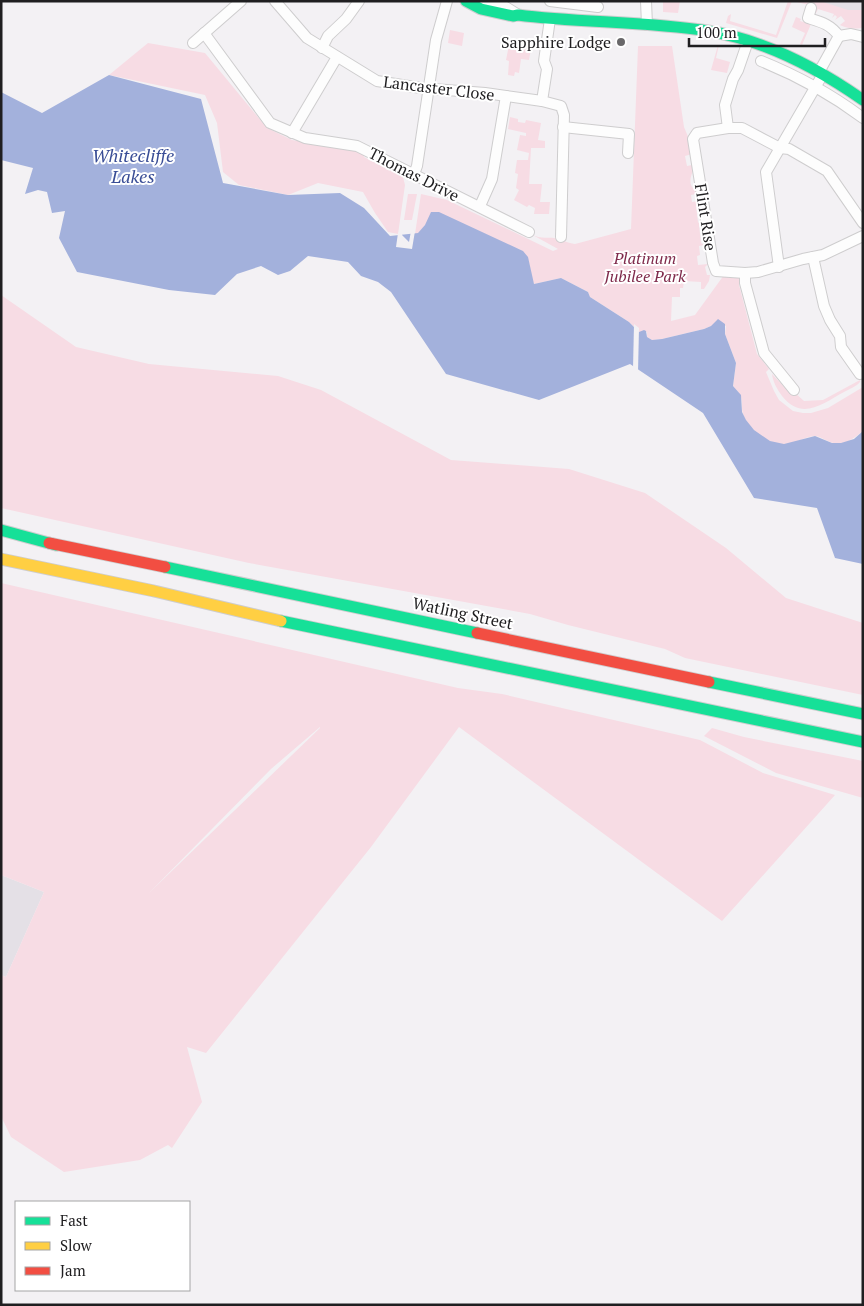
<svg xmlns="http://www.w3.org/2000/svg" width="864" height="1306" font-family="'PT Serif',serif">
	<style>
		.built { fill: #e4e0e6 }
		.green { fill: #f7dce4; fill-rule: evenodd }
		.water { fill: #a3b1dc }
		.pier { fill: #f3f1f4 }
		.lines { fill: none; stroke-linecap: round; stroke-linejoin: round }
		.street-casing { stroke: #cecdce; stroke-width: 12 }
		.fast-casing { stroke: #cecdce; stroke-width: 13 }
		.slow-casing { stroke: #cecdce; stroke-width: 13 }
		.jam-casing { stroke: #cecdce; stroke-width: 13 }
		.street { stroke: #fdfdfd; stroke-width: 10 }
		.fast { stroke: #16e098; stroke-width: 11 }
		.slow { stroke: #ffcf43; stroke-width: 11 }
		.jam { stroke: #f24e42; stroke-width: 11 }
		.poi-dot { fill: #69686a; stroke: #fff; stroke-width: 2 }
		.labels { text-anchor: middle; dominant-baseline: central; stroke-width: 4; stroke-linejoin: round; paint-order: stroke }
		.poi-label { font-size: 16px; fill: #1f1e20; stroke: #fff; text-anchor: end }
		.street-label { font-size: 16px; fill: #1f1e20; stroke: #fff }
		.park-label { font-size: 16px; font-style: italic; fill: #7f2a4b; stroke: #fff }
		.water-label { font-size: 18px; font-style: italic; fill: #394d96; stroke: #fff }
	</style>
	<rect width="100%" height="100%" fill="#f3f1f4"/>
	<!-- built -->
	<g class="built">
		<polygon points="802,1 863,1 863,21"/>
		<polygon points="1,875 44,892 6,977 1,975"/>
	</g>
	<!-- green -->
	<g class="green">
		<polygon points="663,1 680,1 678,13 663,12"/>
		<polygon points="788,1 792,1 777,38 726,23 728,16 731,14 730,21 776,35"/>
		<path d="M820 1 848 10H863V27C858 30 845 28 840 25L845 21 841 16 835 20 837 17 835 15 832 18 834 14 818 9 815 15 816 7 797 2Z"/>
		<polygon points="796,17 801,19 800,21 811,24 802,45 800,44 805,33 792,27"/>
		<polygon points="450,30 464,33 462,46 448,43"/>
		<polygon points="148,43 205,53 267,128 292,140 354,151 357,149 363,153 364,157 396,173 402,173 405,185 398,234 388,232 375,213 363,192 318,183 288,195 239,185 223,172 217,123 205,95 109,75"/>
		<polygon points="509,45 517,47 516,51 523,52 524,48 531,49 529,60 521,59 519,73 515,72 514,76 508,75 509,61 506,60"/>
		<polygon points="718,45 719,45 716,58 730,62 727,73 711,70"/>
		<path d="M638 46H672L684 127 689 139 692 154 685 156 687 166 692 165 693 171C690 178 688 185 696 191V194L691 195 692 202 698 201 696 206 698 222 700 224 699 225 701 243 704 245 699 246 700 255 697 256 698 265 708 264 705 267 707 275H710L709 281 704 289H701V282L684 281 683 288H680V297H672L671 321 695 315 724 275 740 277 739 285 757 354 769 369 766 372 774 391 779 400 793 411 803 413H811L828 408 863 387V431C853 439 842 448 828 441 823 439 819 436 814 436 804 437 794 444 784 444 768 445 748 429 743 414 741 408 743 400 740 395 739 392 735 389 733 386L736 363 725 334 726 326H711L704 329 662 339 652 340 647 337V332H639L629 322 590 297 588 292 561 278 534 284C528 272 533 257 519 249L425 225 420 232 415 234 421 194 447 200 553 251 558 249 531 234C541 240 550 236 559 239 566 241 567 243 575 244L631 229Z"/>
		<polygon points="510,117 518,119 518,122 525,123 526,120 541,123 538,140 545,141 545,148 531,148 529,184 542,184 540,202 550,202 549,214 534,214 535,208 529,205 527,207 514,200 519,190 516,188 518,174 515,173 517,160 528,160 529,153 517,150 520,135 526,136 526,133 508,129"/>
		<polygon points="408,194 417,194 412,220 404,220"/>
		<polygon points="1,295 76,347 149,364 278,376 321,390 451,460 569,469 645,493 726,548 786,598 863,623 863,695 685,658 665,649 568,625 530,614 249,563 1,508"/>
		<path d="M772 374 791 394 794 392 804 401 823 400 860 380V382C856 387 849 389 844 392 822 404 802 421 782 396 777 389 773 382 772 374Z"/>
		<path d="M1 583 458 688 502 694 700 740 763 773 835 795 722 921 459 727 371 847 206 1053 187 1047 202 1102 172 1148 168 1145 140 1160 64 1172 11 1137 1 1116V975L6 977 44 892 1 875ZM320 727V728L149 893 271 769Z"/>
		<polygon points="712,728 744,737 863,761 863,798 776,773 704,736"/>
	</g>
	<!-- water -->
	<polygon class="water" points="109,75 201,99 223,183 288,195 340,193 364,208 390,236 418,233 425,225 431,212 439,212 523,251 528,257 534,284 561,278 588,292 590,297 629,322 639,332 644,330 646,331 647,337 652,340 662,339 704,329 711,326 718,319 725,324 725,334 736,363 733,386 741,395 742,412 746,420 754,430 770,441 784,444 815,436 832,443 841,443 854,439 863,431 863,564 835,558 817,508 754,498 703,413 630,364 539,400 446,374 391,292 378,282 361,276 348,262 308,256 290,271 278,275 261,266 237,274 215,295 169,290 77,272 59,238 65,211 52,213 47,192 38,190 25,194 33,168 1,160 1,92 42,113"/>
	<!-- pier -->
	<g class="pier">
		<polygon points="411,231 415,231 412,249 396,247 398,233 402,232 402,235 409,242"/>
		<polygon points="634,324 639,328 638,372 633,369"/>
	</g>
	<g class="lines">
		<!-- street casing -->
		<g class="street-casing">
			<g id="street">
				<polyline points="275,1 307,38 377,81 421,88 485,93 542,101"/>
				<polyline points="483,1 504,6 517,14"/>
				<polyline points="550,1 598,7"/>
				<polyline points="646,1 647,25"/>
				<path d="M811 8 808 18C821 22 830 24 839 36L851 34 863 37"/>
				<polyline points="550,19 544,61 547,69 542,101 561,106 564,115 561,237"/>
				<polyline points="204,33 270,123 305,138 357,146 529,232"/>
				<polyline points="748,41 738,70 733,79 725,105 728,128 742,128 780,148 789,149 827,171 863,223"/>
				<polyline points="193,43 241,1"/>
				<polyline points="322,48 328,36 346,19 359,1"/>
				<path d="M761 61C798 76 831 94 863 118"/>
				<polyline points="819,72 839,36"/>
				<polyline points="563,127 629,134 628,153"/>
				<polyline points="728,128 697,133 693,139 713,263 716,271 745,273 758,272 803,259 823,255 863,236"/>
				<polyline points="292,133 337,57"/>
				<polyline points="414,174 417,166 436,40 447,1"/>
				<polyline points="480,206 492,179 506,96"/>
				<polyline points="813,257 824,306 830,320 840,336 841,347 860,374"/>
				<polyline points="779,267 766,172 823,74"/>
				<polyline points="745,273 745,283 764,353 794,390"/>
			</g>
		</g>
		<!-- fast casing -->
		<g class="fast-casing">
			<g id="fast">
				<path d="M466 1 481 9 513 16 518 15C581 23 645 21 708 31 765 40 816 67 863 100"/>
				<polyline points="1,530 56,545"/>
				<polyline points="165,567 477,633"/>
				<polyline points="281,621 863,742"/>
				<polyline points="709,682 863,714"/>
			</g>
		</g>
		<!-- slow casing -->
		<g class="slow-casing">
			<polyline id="slow" points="1,559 154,591 281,621"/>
		</g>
		<!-- jam casing -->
		<g class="jam-casing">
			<g id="jam">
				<polyline points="49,543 165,567"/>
				<polyline points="477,633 709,682"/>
			</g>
		</g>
		<!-- street -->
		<use href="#street" class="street"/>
		<!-- fast -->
		<use href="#fast" class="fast"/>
		<!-- slow -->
		<use href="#slow" class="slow"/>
		<!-- jam -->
		<use href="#jam" class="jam"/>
	</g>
	<!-- markers -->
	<circle class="poi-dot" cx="621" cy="42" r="5"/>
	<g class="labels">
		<!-- poi labels -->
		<g class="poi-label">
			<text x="611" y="42">Sapphire Lodge</text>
		</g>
		<!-- street labels -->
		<g class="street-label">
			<text transform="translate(439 88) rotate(7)">Lancaster Close</text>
			<text transform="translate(414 174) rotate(27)">Thomas Drive</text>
			<text transform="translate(706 217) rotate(81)">Flint Rise</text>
			<text transform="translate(463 613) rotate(12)">Watling Street</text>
		</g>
		<!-- park labels -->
		<g class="park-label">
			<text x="645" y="258">Platinum<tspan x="645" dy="18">Jubilee Park</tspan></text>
		</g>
		<!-- water labels -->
		<g class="water-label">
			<text x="133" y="155">Whitecliffe<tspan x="133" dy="21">Lakes</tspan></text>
		</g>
	</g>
	<!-- border -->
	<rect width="864" height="1306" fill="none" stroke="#1f1e20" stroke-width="5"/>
	<!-- legend -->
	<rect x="15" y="1201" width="175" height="90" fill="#ffffff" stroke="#a5a5a6"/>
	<rect x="25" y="1217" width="25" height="8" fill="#16e098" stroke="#a5a5a6"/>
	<text x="60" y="1226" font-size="15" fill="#1f1e20">Fast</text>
	<rect x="25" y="1242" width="25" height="8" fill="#ffcf43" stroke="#a5a5a6"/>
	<text x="60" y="1251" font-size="15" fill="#1f1e20">Slow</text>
	<rect x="25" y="1267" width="25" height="8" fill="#f24e42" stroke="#a5a5a6"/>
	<text x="60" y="1276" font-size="15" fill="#1f1e20">Jam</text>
	<!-- scale -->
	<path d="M689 38v8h136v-8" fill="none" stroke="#1f1e20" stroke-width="2.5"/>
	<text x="696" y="38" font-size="15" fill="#1f1e20" stroke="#ffffff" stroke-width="4" paint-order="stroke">100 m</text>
</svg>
